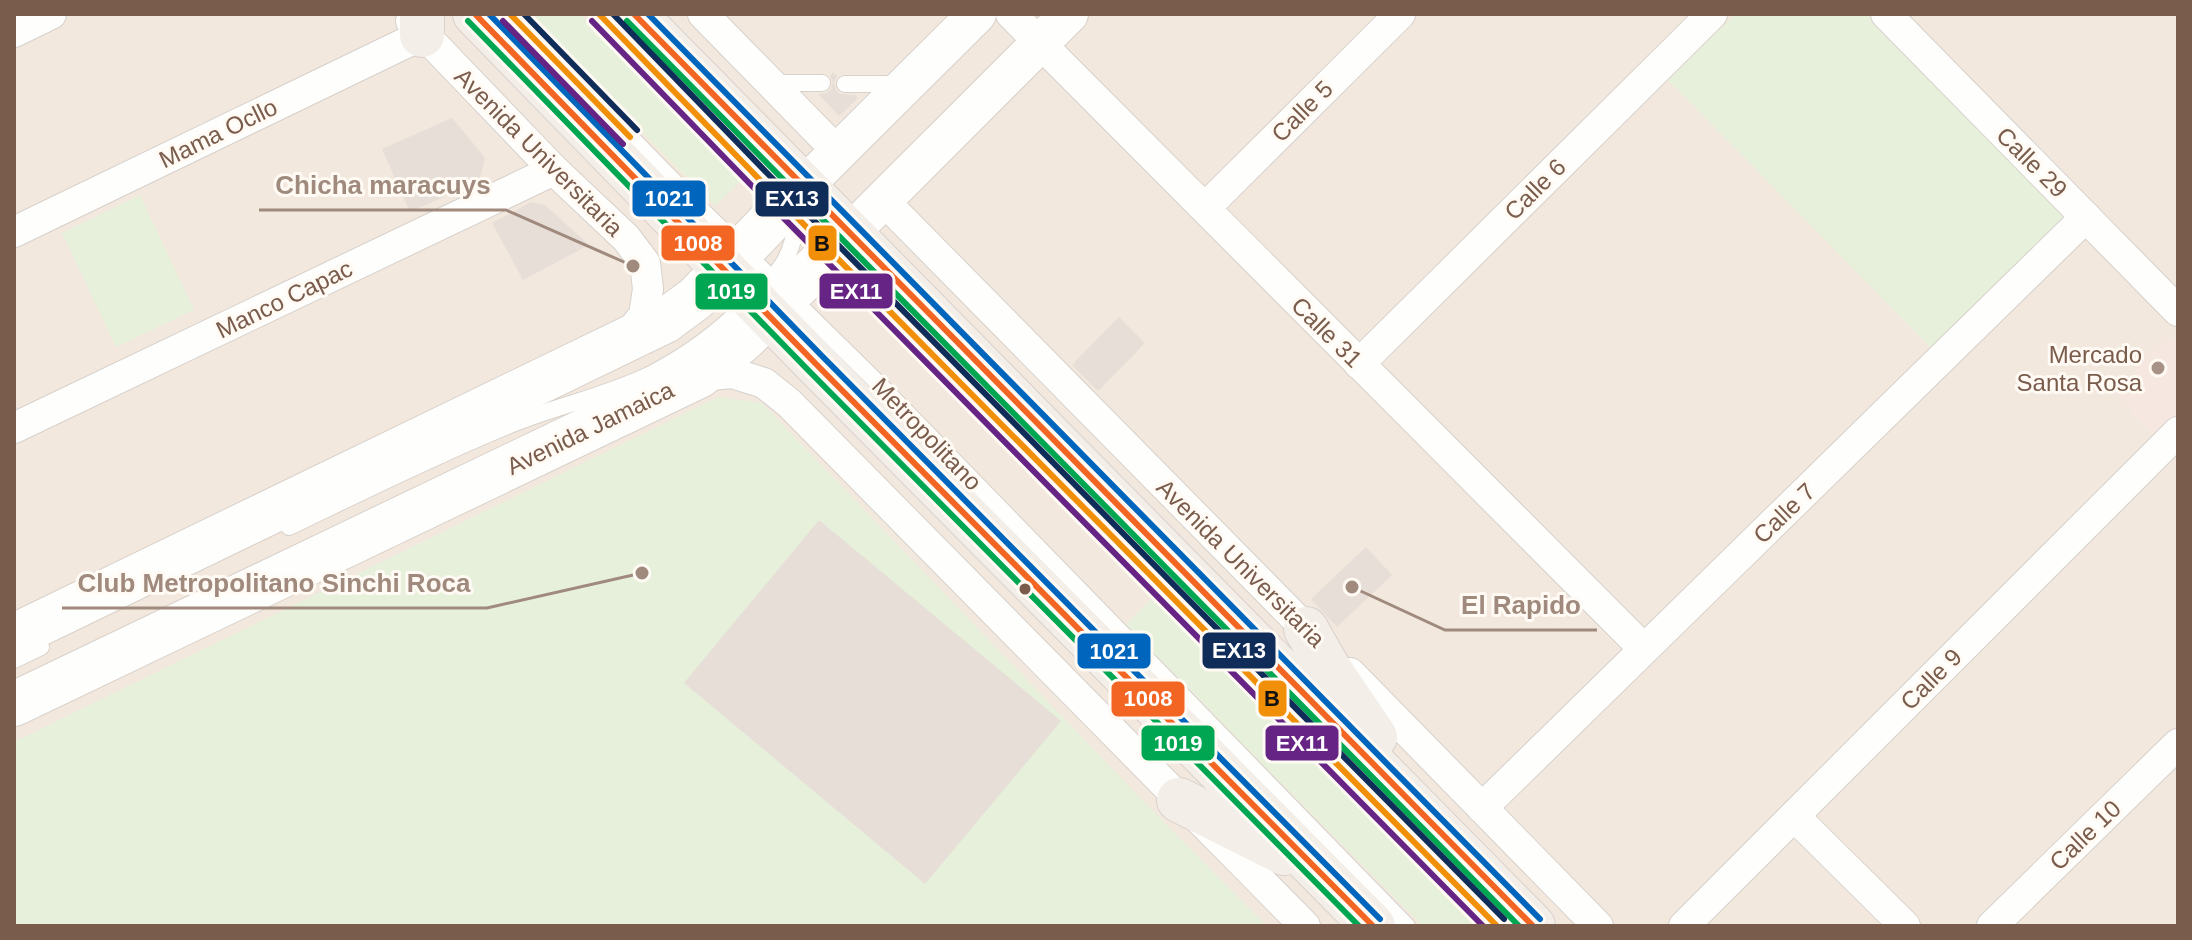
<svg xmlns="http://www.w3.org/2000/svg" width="2192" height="940" font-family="Arial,sans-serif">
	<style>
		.residential { fill: #f2e8de }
		.commercial { fill: #f6e8e1 }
		.green { fill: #e7f0db }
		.building { fill: #e6ded7 }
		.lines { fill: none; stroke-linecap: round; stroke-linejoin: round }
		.service-casing { stroke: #d7d1cb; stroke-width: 18 }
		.minor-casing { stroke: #d7d1cb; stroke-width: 32 }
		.tertiary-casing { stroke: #d7d1cb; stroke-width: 40 }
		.secondary-casing { stroke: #d9d2cb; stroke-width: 46 }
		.primary-casing { stroke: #dad1cc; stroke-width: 46 }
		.service { stroke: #fefefd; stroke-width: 16 }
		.minor { stroke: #fefefd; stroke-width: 30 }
		.tertiary { stroke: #fefefd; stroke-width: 38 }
		.secondary { stroke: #fefefd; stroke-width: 44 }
		.primary { stroke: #f3eee8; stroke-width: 44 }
		.bus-1-casing { stroke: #fffaf3; stroke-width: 12 }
		.bus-2-casing { stroke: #fffaf3; stroke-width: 12 }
		.bus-3-casing { stroke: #fffaf3; stroke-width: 12 }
		.bus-4-casing { stroke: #fffaf3; stroke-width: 12 }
		.bus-5-casing { stroke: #fffaf3; stroke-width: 12 }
		.bus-6-casing { stroke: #fffaf3; stroke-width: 12 }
		.bus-1 { stroke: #f26522; stroke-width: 6 }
		.bus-2 { stroke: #00a651; stroke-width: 6 }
		.bus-3 { stroke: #0065bd; stroke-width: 6 }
		.bus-4 { stroke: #f28f08; stroke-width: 6 }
		.bus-5 { stroke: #662485; stroke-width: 6 }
		.bus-6 { stroke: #102c58; stroke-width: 6 }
		.poi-dot { fill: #a69286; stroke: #fffaf3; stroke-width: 3 }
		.bus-dot { fill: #7a5c4d; stroke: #fffaf3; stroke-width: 3 }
		.labels { text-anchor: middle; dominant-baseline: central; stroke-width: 6; stroke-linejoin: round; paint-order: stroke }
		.street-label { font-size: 24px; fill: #7a5c4d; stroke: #fffaf3 }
		.poi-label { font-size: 24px; fill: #7a5c4d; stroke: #fffaf3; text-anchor: end }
		.leader { fill: none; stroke: #9f8a7d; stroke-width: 3 }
		.callout-dot { fill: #9f8a7d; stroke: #fffaf3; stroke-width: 3 }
		.callout-label { font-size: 26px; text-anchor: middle; font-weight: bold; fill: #9f8a7d; stroke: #fffaf3; stroke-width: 6; stroke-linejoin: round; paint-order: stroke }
		.line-badge { stroke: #fffaf3; stroke-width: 3 }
		.badge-label { font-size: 22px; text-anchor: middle; font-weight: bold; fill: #fff }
		.pale-badge-label { font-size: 22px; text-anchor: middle; font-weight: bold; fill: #111 }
	</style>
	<rect width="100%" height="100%" fill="#f9f5f0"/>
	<!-- residential -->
	<rect class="residential" x="14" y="14" width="2164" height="912"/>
	<!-- commercial -->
	<polygon class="commercial" points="2170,336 2178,344 2178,411 2154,435 2113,392"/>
	<!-- green -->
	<g class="green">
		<polygon points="523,14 580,14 743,179 715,206"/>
		<polygon points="1736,14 1868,14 2068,219 1934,351 1668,80"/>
		<polygon points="140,195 194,310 116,347 62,233"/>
		<polygon points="718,397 762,403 1150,808 1267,926 14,926 14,742"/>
		<polygon points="1155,595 1481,926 1423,926 1125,625"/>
	</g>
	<!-- building -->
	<g class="building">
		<polygon points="833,72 837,76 834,83 836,90 840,94 855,95 858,98 839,116 818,94 827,93 831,89 833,82 830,76"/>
		<polygon points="452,118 485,158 479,181 410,212 382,149"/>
		<polygon points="531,202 545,205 589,245 523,280 492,223"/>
		<polygon points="1119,317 1145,343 1098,391 1072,365"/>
		<polygon points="819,520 1061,721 925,884 684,683"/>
		<polygon points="1366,547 1392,575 1337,627 1311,599"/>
	</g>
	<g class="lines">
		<!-- service casing -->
		<g class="service-casing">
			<g id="service">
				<polyline points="510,14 702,210 881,386 1407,926"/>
				<polyline points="599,14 760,180 1497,926"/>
				<polyline points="772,83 822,83"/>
				<polyline points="845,84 900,84"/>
				<path d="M289 527C360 493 432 457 505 427 552 407 603 397 649 375 686 356 718 333 747 303 778 273 793 261 797 216"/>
				<polyline points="14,660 41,647"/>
			</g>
		</g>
		<!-- minor casing -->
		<g class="minor-casing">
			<g id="minor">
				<polyline points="703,14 838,152"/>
				<polyline points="1011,14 1644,649"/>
				<polyline points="1886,14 2178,311"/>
				<polyline points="411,21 554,170 626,238 645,263 648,289 644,315 625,339"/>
				<polyline points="14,32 51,14"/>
				<polyline points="883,200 1319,642"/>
				<polyline points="1205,208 1400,14"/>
				<polyline points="14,232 422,35"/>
				<polyline points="1359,364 1712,14"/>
				<polyline points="699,376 732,373 764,383 789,403 1305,926"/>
				<polyline points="14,428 554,170"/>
				<polyline points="1350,673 1598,926"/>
				<polyline points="1482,808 2086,217"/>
				<polyline points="1794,816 1905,926"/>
				<polyline points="1684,926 2178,432"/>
				<polyline points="1992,926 2178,744"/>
			</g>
		</g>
		<!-- tertiary casing -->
		<g class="tertiary-casing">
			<g id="tertiary">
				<polyline points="804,186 977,14"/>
				<polyline points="851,232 1069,14"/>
			</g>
		</g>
		<!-- secondary casing -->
		<g class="secondary-casing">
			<g id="secondary">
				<polyline points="14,636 665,321 696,298 804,186"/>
				<polyline points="14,704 699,376 745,338 851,232"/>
			</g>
		</g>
		<!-- primary casing -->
		<g class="primary-casing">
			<g id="primary">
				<polyline points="422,14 422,35"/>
				<polyline points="475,14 815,363 1373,926"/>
				<polyline points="634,14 1533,926"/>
				<polyline points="1306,629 1327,666 1375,737"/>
				<polyline points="1179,800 1284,853"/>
			</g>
		</g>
		<!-- service -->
		<use href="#service" class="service"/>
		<!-- minor -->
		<use href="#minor" class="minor"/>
		<!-- tertiary -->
		<use href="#tertiary" class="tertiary"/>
		<!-- secondary -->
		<use href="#secondary" class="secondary"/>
		<!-- primary -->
		<use href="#primary" class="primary"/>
		<!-- bus-1 casing -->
		<g class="bus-1-casing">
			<g id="bus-1">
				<polyline points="475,14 815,363 1373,926"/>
				<polyline points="634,14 1533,926"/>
			</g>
		</g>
		<!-- bus-2 casing -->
		<g class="bus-2-casing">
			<g id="bus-2">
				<polyline points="468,21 808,370 1359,926"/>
				<polyline points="627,21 1519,926"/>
			</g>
		</g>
		<!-- bus-3 casing -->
		<g class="bus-3-casing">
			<g id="bus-3">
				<polyline points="489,14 822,356 1380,919"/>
				<polyline points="648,14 1540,919"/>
			</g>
		</g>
		<!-- bus-4 casing -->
		<g class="bus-4-casing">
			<g id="bus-4">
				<polyline points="510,14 630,137"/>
				<polyline points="599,14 760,180 1497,926"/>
			</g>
		</g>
		<!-- bus-5 casing -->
		<g class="bus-5-casing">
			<g id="bus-5">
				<polyline points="503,21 623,144"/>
				<polyline points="592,21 753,187 1483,926"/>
			</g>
		</g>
		<!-- bus-6 casing -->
		<g class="bus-6-casing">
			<g id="bus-6">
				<polyline points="524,14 637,130"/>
				<polyline points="613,14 767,173 1504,919"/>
			</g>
		</g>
		<!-- bus-1 -->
		<use href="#bus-1" class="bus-1"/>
		<!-- bus-2 -->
		<use href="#bus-2" class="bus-2"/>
		<!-- bus-3 -->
		<use href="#bus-3" class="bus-3"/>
		<!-- bus-4 -->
		<use href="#bus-4" class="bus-4"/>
		<!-- bus-5 -->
		<use href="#bus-5" class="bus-5"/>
		<!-- bus-6 -->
		<use href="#bus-6" class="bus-6"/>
	</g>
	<!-- markers -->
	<circle class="poi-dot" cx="2158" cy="368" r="8"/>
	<circle class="bus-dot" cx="1025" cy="589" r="7"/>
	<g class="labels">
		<!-- street labels -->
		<g class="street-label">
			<text transform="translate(1302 111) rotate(-45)">Calle 5</text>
			<text transform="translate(218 133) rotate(-26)">Mama Ocllo</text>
			<text transform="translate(539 152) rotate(45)">Avenida Universitaria</text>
			<text transform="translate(2032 162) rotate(45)">Calle 29</text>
			<text transform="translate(1535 189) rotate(-45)">Calle 6</text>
			<text transform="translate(284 299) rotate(-26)">Manco Capac</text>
			<text transform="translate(1327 332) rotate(45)">Calle 31</text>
			<text transform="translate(590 428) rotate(-26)">Avenida Jamaica</text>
			<text transform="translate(927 434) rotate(46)">Metropolitano</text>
			<text transform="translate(1784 513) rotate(-44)">Calle 7</text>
			<text transform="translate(1241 563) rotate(45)">Avenida Universitaria</text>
			<text transform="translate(1931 679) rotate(-45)">Calle 9</text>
			<text transform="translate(2085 835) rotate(-44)">Calle 10</text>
		</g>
		<!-- poi labels -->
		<g class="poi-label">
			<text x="2142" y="354">Mercado<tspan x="2142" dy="28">Santa Rosa</tspan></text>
		</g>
	</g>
	<!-- callouts -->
	<path class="leader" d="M633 266L506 210H259M642 573L487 608H62M1352 587L1445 630H1597"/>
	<g class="callout-dot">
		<circle cx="633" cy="266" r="8"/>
		<circle cx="642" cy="573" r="8"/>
		<circle cx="1352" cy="587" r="8"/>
	</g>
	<g class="callout-label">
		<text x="383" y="194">Chicha maracuys</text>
		<text x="274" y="592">Club Metropolitano Sinchi Roca</text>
		<text x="1521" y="614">El Rapido</text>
	</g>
	<g class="line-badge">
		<rect x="631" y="179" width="76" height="39" rx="8" fill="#0065bd"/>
		<rect x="754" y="180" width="76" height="38" rx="8" fill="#102c58"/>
		<rect x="807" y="224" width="31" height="38" rx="8" fill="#f28f08"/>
		<rect x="660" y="224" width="76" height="38" rx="8" fill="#f26522"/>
		<rect x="818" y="272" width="76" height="38" rx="8" fill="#662485"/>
		<rect x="694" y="272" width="75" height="39" rx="8" fill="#00a651"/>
		<rect x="1201" y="631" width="76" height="39" rx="8" fill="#102c58"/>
		<rect x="1076" y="632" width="76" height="38" rx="8" fill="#0065bd"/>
		<rect x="1257" y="679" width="31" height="39" rx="8" fill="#f28f08"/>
		<rect x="1110" y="680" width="76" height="38" rx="8" fill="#f26522"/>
		<rect x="1264" y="724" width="76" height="38" rx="8" fill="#662485"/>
		<rect x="1140" y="724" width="76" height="38" rx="8" fill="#00a651"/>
	</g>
	<g class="badge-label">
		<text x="669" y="206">1021</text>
		<text x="792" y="206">EX13</text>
		<text x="698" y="251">1008</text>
		<text x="856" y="299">EX11</text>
		<text x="731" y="299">1019</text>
		<text x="1239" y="658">EX13</text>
		<text x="1114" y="659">1021</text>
		<text x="1148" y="706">1008</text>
		<text x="1302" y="751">EX11</text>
		<text x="1178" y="751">1019</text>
	</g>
	<g class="pale-badge-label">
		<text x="822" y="251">B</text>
		<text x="1272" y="706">B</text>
	</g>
	<!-- border -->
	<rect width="2192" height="940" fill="none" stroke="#7a5c4d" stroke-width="32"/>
</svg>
